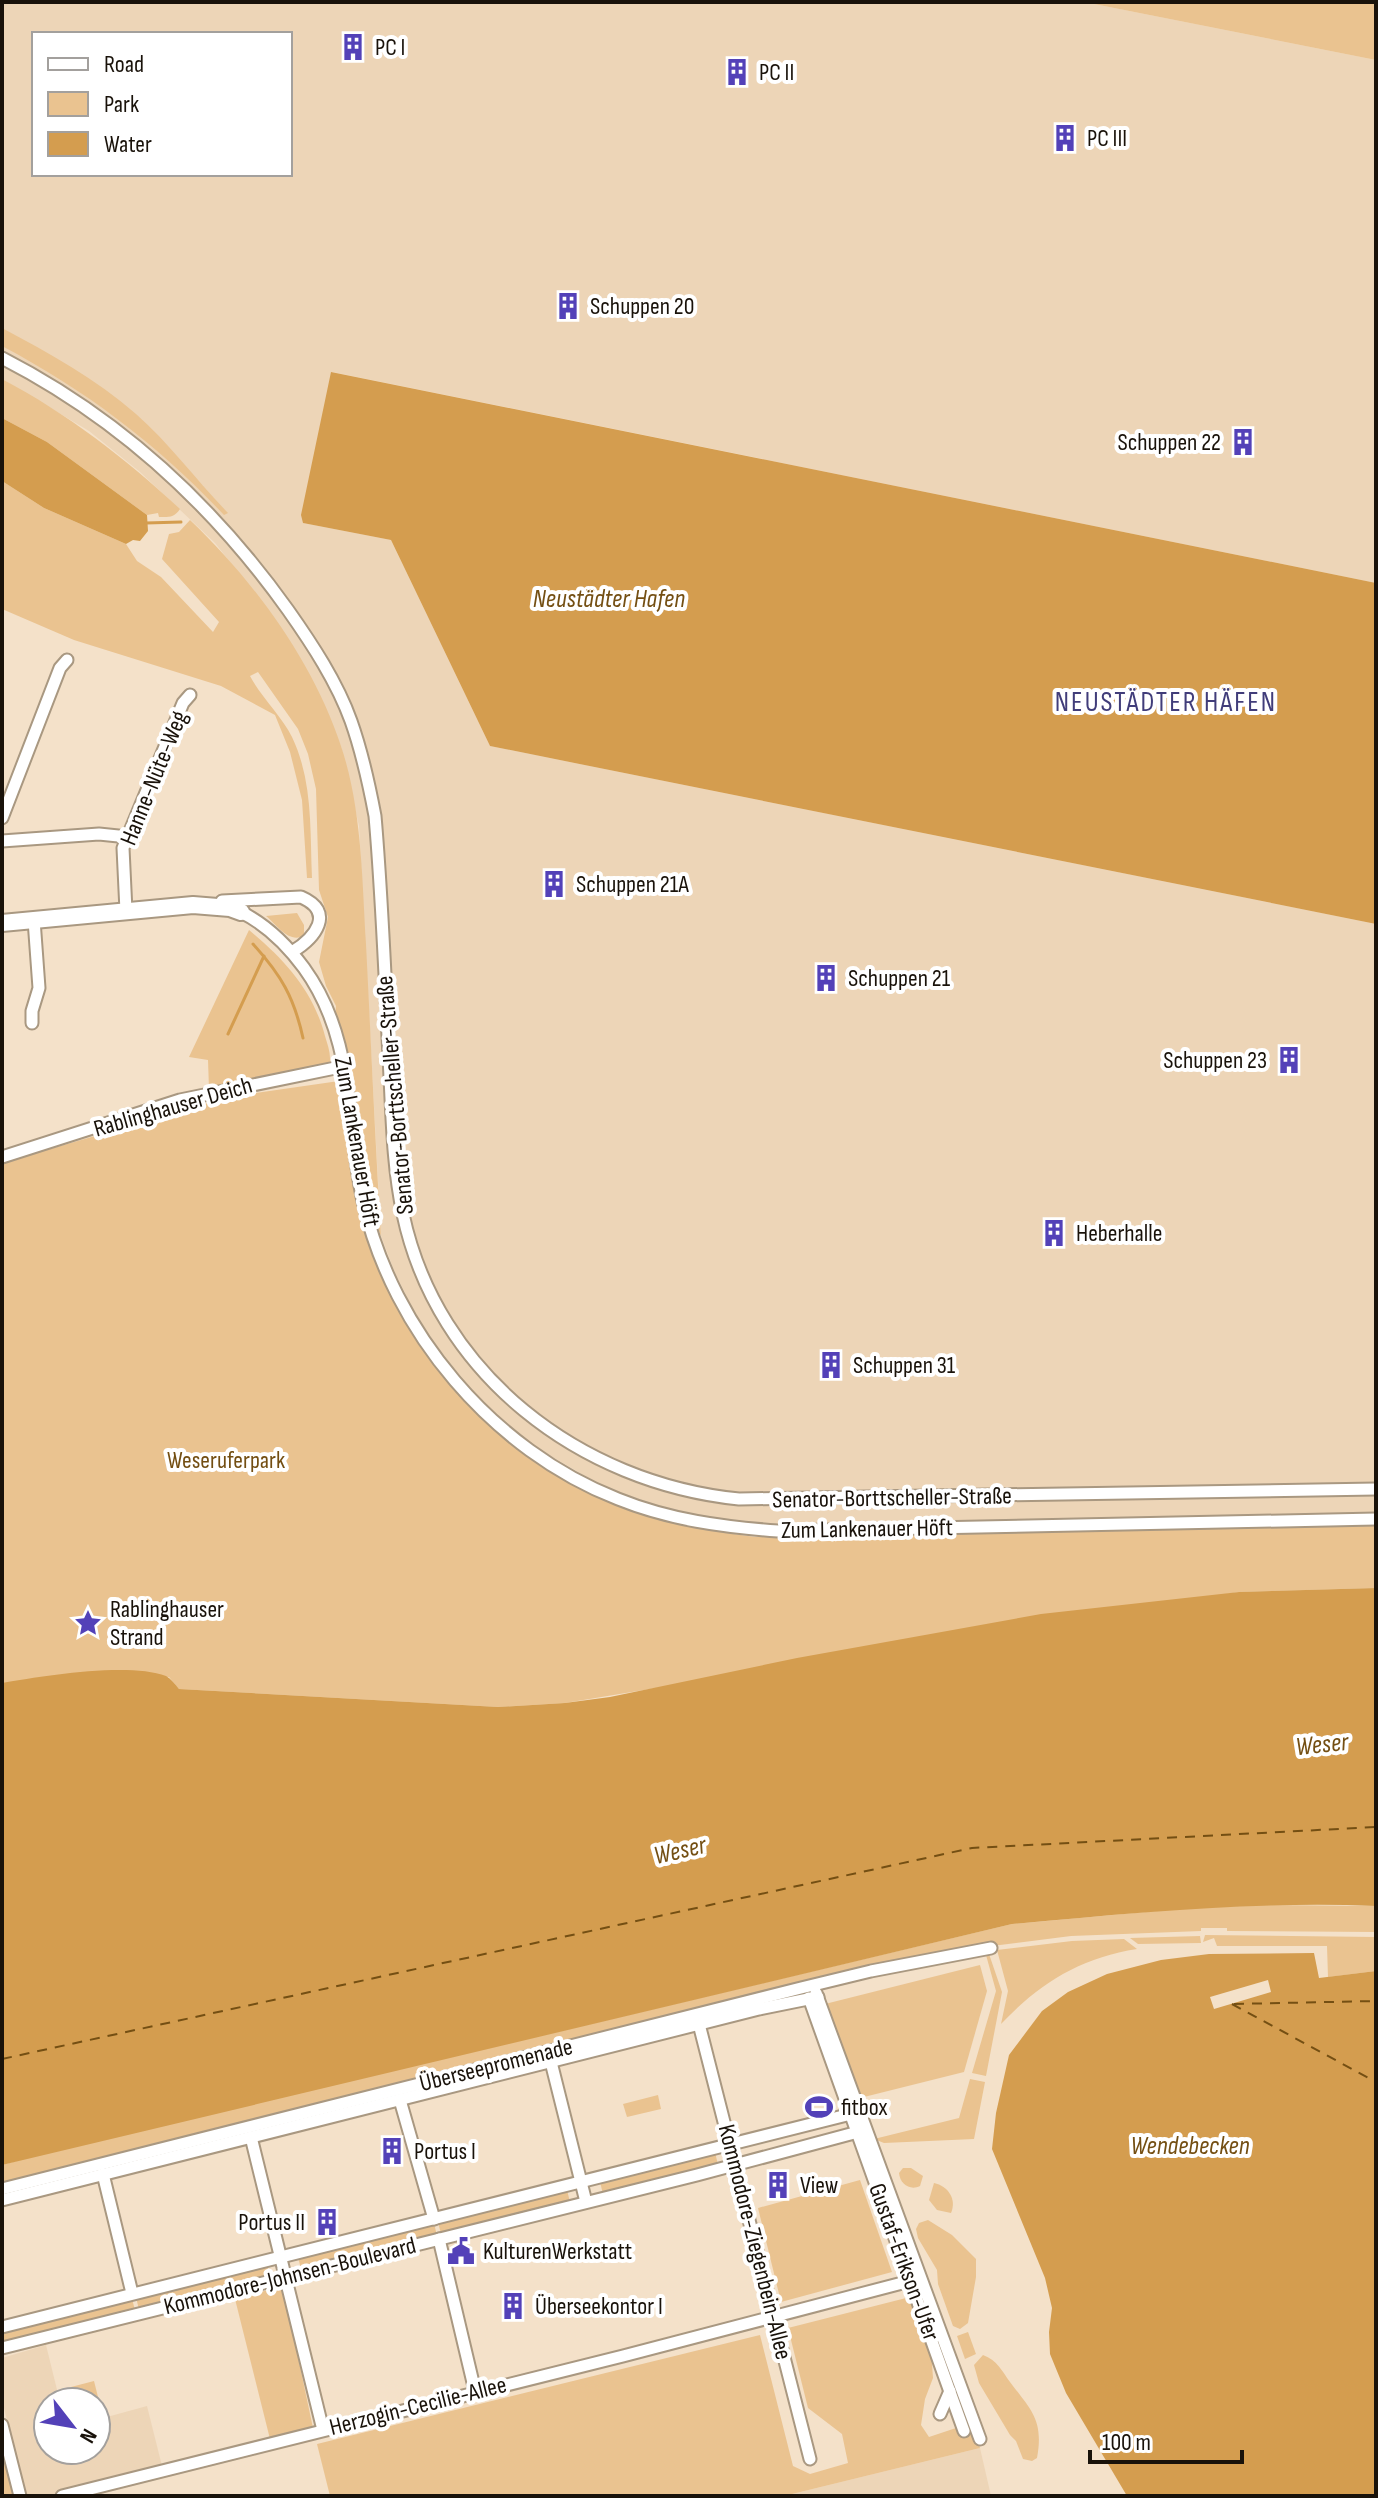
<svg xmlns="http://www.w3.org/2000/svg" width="1378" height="2498" font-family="'Sofia Sans Condensed',sans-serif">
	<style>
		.built { fill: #edd5b7; fill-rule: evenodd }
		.green { fill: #eac390 }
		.water { fill: #d49d4f }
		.pier { fill: #f4e1c9 }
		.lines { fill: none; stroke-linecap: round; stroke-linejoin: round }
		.stream { stroke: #d49d4f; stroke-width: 3 }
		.ferry { stroke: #744f13; stroke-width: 2; stroke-dasharray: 10 8; stroke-linecap: butt }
		.street-casing { stroke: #a99881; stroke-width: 15 }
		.secondary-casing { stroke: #a99881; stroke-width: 20 }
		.street { stroke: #fff; stroke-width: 11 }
		.secondary { stroke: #fff; stroke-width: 16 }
		.labels { text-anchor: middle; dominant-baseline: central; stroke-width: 8; stroke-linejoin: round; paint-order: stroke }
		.poi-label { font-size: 24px; fill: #19120a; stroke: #fff; text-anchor: start }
		.street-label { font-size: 24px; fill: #19120a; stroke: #fff }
		.park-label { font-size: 24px; fill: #734e12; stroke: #fff }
		.water-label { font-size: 26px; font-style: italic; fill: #744f13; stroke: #fff }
		.quarter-label { font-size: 28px; letter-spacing: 2px; fill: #413d7a; stroke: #fff }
	</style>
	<rect width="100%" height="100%" fill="#f4e1c9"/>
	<!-- built -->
	<g class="built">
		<path d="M2 2H1084L1376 60V583L332 372 303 523 391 540 490 746 1376 924V1514L808 1524H754L718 1520 682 1514 606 1488 537 1448 512 1430 472 1391 433 1341 413 1309 395 1273 381 1236 359 826 341 746 271 614 215 543 140 472 89 431 2 379ZM34 34H290V174H34Z"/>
		<polygon points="46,2345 60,2402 48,2402 48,2450 96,2450 96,2420 147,2406 162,2466 46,2496 26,2496 2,2400 2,2358"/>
		<polygon points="980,2448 991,2496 784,2496"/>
	</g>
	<!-- green -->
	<g class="green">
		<polygon points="1084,2 1376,2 1376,60"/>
		<path d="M2 328C49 353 96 379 136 414 170 444 197 481 228 513L224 515C158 445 87 391 2 346Z"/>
		<path d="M2 379C68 414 125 458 180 509 174 518 169 517 159 517L158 513 147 515 47 442 2 418Z"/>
		<path d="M2 481 44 508 126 544 137 561 161 577 213 632 219 622 162 559 169 534 179 532 190 520C254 581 313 661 341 746 362 809 362 878 366 944 371 1042 375 1139 381 1236L373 1216 366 1179 350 1063 335 1017 336 1006 326 986 319 962 328 917 319 890 316 789 308 754 298 729 258 672 250 676C261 697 281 715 292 737 313 781 310 830 312 878H307L302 800 290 752 275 715 221 686 74 640 2 609Z"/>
		<path d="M297 913 304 925V936C288 943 278 926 266 916Z"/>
		<path d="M249 930C284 959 313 990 325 1036 328 1046 332 1056 329 1067L209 1089 208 1060 189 1057Z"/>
		<path d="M339 1081C347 1133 351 1187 368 1237 429 1417 571 1514 755 1537L1376 1525V1588L1239 1592 565 1703 498 1707 179 1689 169 1677 2 1683V1163L229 1097Z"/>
		<polygon points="1257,1905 1376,1906 1376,1932 1227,1931 1227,1928 1201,1928 1201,1931 1071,1936 984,1947 2,2185 2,2165 42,2154 1012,1924 1179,1909"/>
		<polygon points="1205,1935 1376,1937 1376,1971 1328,1977 1327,1946 1217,1946 1214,1938 1203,1942"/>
		<polygon points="1200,1936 1201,1943 1138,1944 1130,1938"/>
		<path d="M1124 1939 1137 1949C1080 1958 1040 1983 1001 2024L1008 1991 997 1950 1072 1941Z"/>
		<polygon points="989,1954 1002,1992 986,2076 972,2073 996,1991 986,1955"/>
		<polygon points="980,1965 987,1991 964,2072 860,2098 825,2004"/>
		<polygon points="970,2079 985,2082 974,2139 884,2143 874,2139 959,2118"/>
		<polygon points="658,2095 661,2109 627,2117 623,2104"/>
		<polygon points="715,2152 718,2165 603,2194 600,2182"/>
		<path d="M903 2168H911L923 2176 920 2186C910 2191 900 2184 899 2173Z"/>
		<polygon points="860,2180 892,2272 781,2302 758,2208"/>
		<path d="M934 2183C948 2186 957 2199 951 2213L937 2210 929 2200Z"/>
		<polygon points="567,2190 570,2202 441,2234 438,2222"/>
		<polygon points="928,2220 952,2235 976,2259 976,2277 968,2323 960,2329 953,2326 938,2284 937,2270 918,2238 916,2229 919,2223"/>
		<polygon points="434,2223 437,2236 301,2269 298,2257"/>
		<polygon points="267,2265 270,2277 139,2310 136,2297"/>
		<polygon points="283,2286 313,2428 270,2439 235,2299"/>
		<polygon points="910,2297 931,2350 933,2378 925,2399 921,2425 929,2437 959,2427 961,2431 972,2427 980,2448 784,2496 330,2496 317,2444 760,2335 793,2466 810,2474 848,2463 842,2434 808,2408 788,2328"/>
		<polygon points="132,2298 135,2311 2,2344 2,2331"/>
		<polygon points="968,2332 976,2354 965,2359 957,2336"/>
		<path d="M983 2355C997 2360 1002 2371 1010 2382 1031 2410 1044 2420 1037 2458L1032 2461 1023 2459 1016 2441 1010 2435 979 2383 974 2365Z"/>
		<polygon points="94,2381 100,2405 96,2406 96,2402 75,2402 71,2387"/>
		<polygon points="2,2451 14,2496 2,2496"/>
	</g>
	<!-- water -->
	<g class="water">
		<polygon points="331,372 1376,583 1376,924 490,746 391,540 303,523 301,515"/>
		<polygon points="2,418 47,442 147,515 148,531 140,541 133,540 126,544 44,508 2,481"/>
		<path d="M1376 1588V1906C1254 1901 1133 1913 1012 1924L2 2165V1683C43 1676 128 1662 166 1676 171 1679 175 1684 179 1689L498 1707 565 1703 610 1697 797 1658 1041 1614 1239 1592Z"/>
		<polygon points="1314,1953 1319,1978 1376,1971 1376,2496 1127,2496 1066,2393 1050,2354 1049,2332 1052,2308 1045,2278 992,2149 996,2113 1009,2055 1042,2011 1068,1992 1107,1974 1161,1960 1209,1954"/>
	</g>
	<!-- pier -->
	<polygon class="pier" points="1268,1980 1271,1992 1214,2009 1210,1997"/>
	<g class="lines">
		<!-- stream -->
		<g class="stream">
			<polyline points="146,523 181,522"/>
			<path d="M253 944C281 975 294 997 303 1038"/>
			<polyline points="228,1034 264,956"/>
		</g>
		<!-- ferry -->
		<g class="ferry">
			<polyline points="1232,2004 1376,2082"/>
			<polyline points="1234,2004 1376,2001"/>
			<polyline points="2,2059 972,1848 1376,1827"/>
		</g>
		<!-- street casing -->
		<g class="street-casing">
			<g id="street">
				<path d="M2 358C117 417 213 505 288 610 312 644 337 682 351 721 362 752 369 784 375 816 382 896 385 977 389 1058 392 1109 392 1163 403 1214 437 1374 580 1483 739 1499L1376 1489"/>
				<polyline points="2,818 60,668 67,660"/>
				<polyline points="2,841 99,834 128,837"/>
				<path d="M222 901 301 897C336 912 315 938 292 952"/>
				<polyline points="126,911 123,848 183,703 190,695"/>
				<path d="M241 912C267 925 287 945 304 968 356 1040 345 1120 363 1201 393 1332 493 1450 618 1499 670 1520 723 1527 778 1531L1376 1519"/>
				<polyline points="32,1023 32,1011 39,988 34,920"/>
				<polyline points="2,1157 180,1100 345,1066"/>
				<polyline points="816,1993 980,2439"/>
				<polyline points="809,1998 964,2431"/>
				<polyline points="699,2024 810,2459"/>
				<polyline points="551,2062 586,2202"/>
				<polyline points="400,2100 434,2219"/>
				<polyline points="251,2137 323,2430"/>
				<polyline points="103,2174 132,2293"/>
				<polyline points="2,2189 801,1988 871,1971 991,1948"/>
				<polyline points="2,2200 759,2009 818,1997"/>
				<polyline points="439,2239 475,2391"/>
				<polyline points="2,2327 851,2114"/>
				<polyline points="2,2348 697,2175 858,2132"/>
				<polyline points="940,2414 950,2391"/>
				<polyline points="2,2425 20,2496"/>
				<polyline points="62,2496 623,2356 910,2281"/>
			</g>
		</g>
		<!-- secondary casing -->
		<g class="secondary-casing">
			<polyline id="secondary" points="2,923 193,905 230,908 241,912"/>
		</g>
		<!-- street -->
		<use href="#street" class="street"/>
		<!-- secondary -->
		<use href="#secondary" class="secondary"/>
	</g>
	<!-- icons -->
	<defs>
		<g id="building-bare" transform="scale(2.16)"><path d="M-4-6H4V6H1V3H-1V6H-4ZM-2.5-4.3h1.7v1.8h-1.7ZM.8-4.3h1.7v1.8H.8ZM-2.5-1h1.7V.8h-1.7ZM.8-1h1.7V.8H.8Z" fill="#5341b8" stroke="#fff" stroke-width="2.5" paint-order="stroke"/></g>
		<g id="sight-bare" transform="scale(2.16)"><path d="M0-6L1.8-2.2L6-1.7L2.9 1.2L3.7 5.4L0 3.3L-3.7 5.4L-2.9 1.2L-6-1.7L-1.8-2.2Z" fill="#5341b8" stroke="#fff" stroke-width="2.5" paint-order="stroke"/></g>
		<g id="stadium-bare" transform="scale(2.16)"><path d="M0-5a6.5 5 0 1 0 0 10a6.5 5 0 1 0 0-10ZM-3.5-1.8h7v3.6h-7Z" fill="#5341b8" stroke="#fff" stroke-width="2.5" paint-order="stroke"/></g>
		<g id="civic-bare" transform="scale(2.16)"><path d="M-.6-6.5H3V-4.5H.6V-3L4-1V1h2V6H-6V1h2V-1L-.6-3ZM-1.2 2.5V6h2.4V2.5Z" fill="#5341b8" stroke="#fff" stroke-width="2.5" paint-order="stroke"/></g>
	</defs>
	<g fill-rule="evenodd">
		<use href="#building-bare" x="353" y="47"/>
		<use href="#building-bare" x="737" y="72"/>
		<use href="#building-bare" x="1065" y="138"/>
		<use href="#building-bare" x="568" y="306"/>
		<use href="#building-bare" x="1243" y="442"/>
		<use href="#building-bare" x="554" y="884"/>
		<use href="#building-bare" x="826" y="978"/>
		<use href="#building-bare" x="1289" y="1060"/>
		<use href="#building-bare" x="1054" y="1233"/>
		<use href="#building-bare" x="831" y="1365"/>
		<use href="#sight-bare" x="88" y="1623"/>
		<use href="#stadium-bare" x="819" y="2107"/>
		<use href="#building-bare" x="392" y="2151"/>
		<use href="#building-bare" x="778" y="2185"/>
		<use href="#building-bare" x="327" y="2222"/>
		<use href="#civic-bare" x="461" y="2251"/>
		<use href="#building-bare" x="513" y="2306"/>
	</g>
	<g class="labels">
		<!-- poi labels -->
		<g class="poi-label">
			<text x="375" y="47">PC I</text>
			<text x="759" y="72">PC II</text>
			<text x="1087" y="138">PC III</text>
			<text x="590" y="306">Schuppen 20</text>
			<text x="1221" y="442" text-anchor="end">Schuppen 22</text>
			<text x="576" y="884">Schuppen 21A</text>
			<text x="848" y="978">Schuppen 21</text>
			<text x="1267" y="1060" text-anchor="end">Schuppen 23</text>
			<text x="1076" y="1233">Heberhalle</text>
			<text x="853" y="1365">Schuppen 31</text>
			<text x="110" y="1609">Rablinghauser<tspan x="110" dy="28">Strand</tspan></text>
			<text x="841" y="2107">fitbox</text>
			<text x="414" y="2151">Portus I</text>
			<text x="800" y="2185">View</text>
			<text x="305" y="2222" text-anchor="end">Portus II</text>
			<text x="483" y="2251">KulturenWerkstatt</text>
			<text x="535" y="2306">Überseekontor I</text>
		</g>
		<!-- street labels -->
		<g class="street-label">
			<text transform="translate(154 778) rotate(-68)">Hanne-Nüte-Weg</text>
			<text transform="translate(395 1095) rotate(-95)">Senator-Borttscheller-Straße</text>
			<text transform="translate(173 1107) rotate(-16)">Rablinghauser Deich</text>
			<text transform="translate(357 1142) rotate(80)">Zum Lankenauer Höft</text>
			<text transform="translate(892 1498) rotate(-1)">Senator-Borttscheller-Straße</text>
			<text transform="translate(867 1529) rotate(-1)">Zum Lankenauer Höft</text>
			<text transform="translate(496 2065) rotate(-14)">Überseepromenade</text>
			<text transform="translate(755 2242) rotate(76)">Kommodore-Ziegenbein-Allee</text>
			<text transform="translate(904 2262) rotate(70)">Gustaf-Erikson-Ufer</text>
			<text transform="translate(290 2276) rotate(-14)">Kommodore-Johnsen-Boulevard</text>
			<text transform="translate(418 2406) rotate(-14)">Herzogin-Cecilie-Allee</text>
		</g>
		<!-- park labels -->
		<g class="park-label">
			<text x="226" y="1460">Weseruferpark</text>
		</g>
		<!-- water labels -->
		<g class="water-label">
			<text x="609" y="599">Neustädter Hafen</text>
			<text transform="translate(1322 1745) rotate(-6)">Weser</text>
			<text transform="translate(680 1851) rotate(-13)">Weser</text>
			<text x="1190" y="2146">Wendebecken</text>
		</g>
		<!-- quarter labels -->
		<g class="quarter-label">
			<text x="1166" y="702">NEUSTÄDTER HÄFEN</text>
		</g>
	</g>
	<!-- border -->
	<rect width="1378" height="2498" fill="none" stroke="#19120a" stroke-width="8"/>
	<!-- legend -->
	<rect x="32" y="32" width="260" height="144" fill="#ffffff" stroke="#a3a09d" stroke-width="2"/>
	<rect x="48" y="58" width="40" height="12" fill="#ffffff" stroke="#a3a09d" stroke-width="2"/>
	<text x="104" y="72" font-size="24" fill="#19120a">Road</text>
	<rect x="48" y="92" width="40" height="24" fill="#eac390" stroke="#a3a09d" stroke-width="2"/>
	<text x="104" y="112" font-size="24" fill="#19120a">Park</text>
	<rect x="48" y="132" width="40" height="24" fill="#d49d4f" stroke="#a3a09d" stroke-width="2"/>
	<text x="104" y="152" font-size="24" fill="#19120a">Water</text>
	<!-- north arrow -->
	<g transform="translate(72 2426) rotate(121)"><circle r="38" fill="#ffffff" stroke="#a3a09d" stroke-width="2"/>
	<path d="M0-6L14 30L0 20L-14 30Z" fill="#5341b8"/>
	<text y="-12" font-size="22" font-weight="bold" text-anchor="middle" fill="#19120a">N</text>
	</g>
	<!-- scale -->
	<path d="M1090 2450v12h152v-12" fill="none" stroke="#19120a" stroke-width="4"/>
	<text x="1102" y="2450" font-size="24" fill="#19120a" stroke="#ffffff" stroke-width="6" paint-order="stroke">100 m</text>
</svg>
